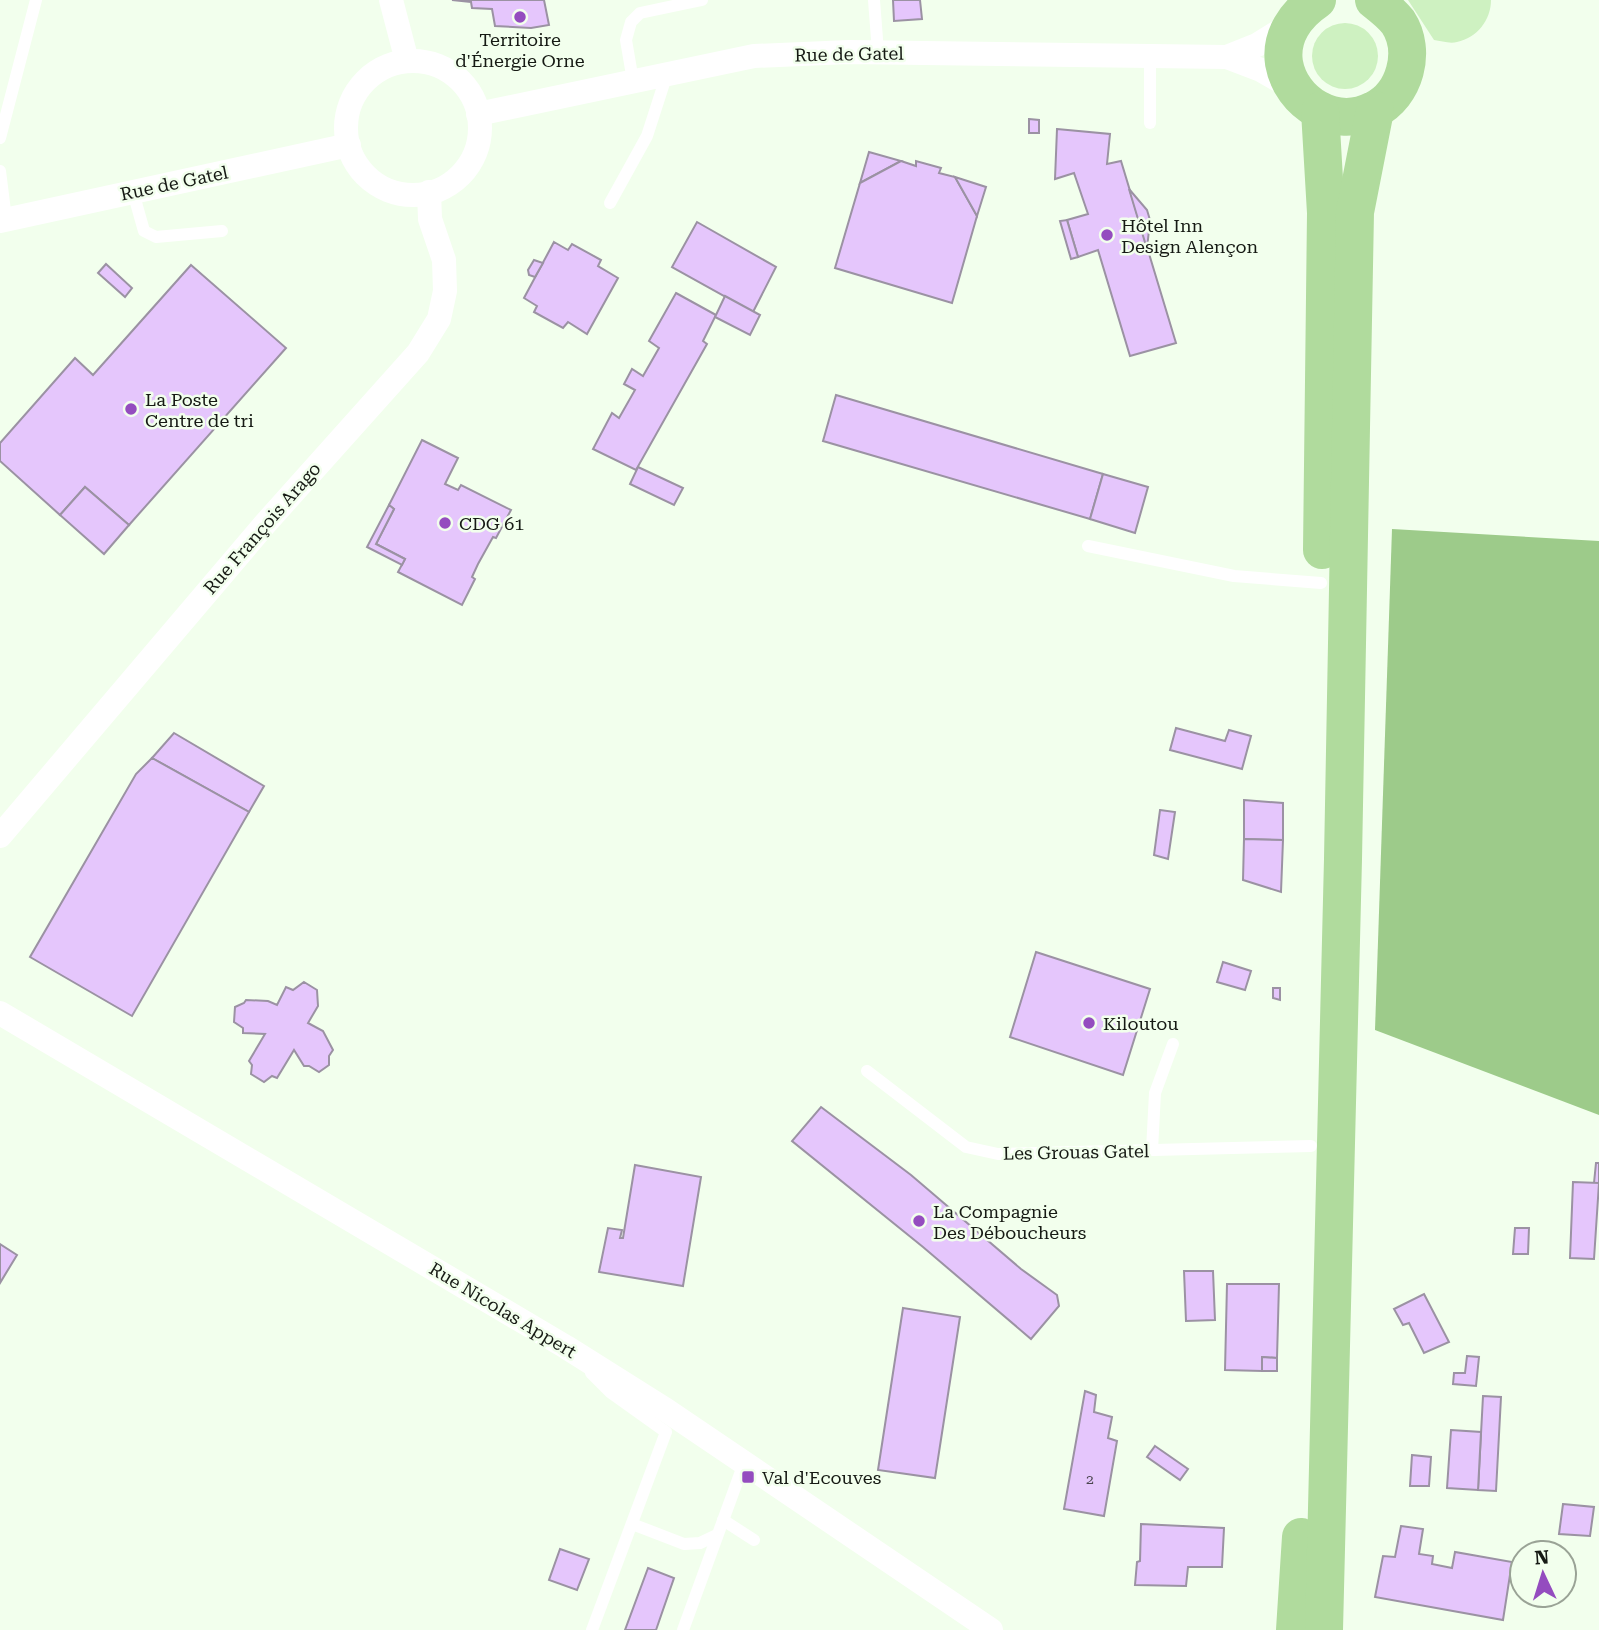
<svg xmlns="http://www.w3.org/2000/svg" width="1599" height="1630" font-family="'Roboto Serif',serif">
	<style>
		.green { fill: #cef1c1 }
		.forest { fill: #9dcb8a }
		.building { fill: #e5c6fc; stroke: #9b92a3; stroke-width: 2 }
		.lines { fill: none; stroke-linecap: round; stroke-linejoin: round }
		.service { stroke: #fff; stroke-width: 12 }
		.minor { stroke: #fff; stroke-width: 24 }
		.primary { stroke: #b0db9d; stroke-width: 38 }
		.poi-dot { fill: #944cbf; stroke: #f2ffed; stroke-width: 2.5 }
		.labels { text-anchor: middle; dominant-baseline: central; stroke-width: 5; stroke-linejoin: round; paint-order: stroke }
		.number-label { font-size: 14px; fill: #4a454e }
		.poi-label { font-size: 18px; fill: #161a14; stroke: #f2ffed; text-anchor: start }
		.street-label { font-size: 18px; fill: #161a14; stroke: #f2ffed }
	</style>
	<rect width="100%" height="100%" fill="#f2ffed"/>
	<!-- green -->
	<g class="green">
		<path d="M1408 0H1491C1491 20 1477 38 1457 42 1450 44 1441 41 1434 40Z"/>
		<circle cx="1345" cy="56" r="33"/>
	</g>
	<!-- forest -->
	<polygon class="forest" points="1392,529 1599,541 1599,1115 1375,1030"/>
	<!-- building -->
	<g class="building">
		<polygon points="544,0 549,25 531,28 495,26 492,9 472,8 471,2 452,0"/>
		<polygon points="893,0 920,0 922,19 894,21"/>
		<polygon points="1029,119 1039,120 1039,133 1029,133"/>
		<polygon points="1057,129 1110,134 1107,164 1121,161 1176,343 1130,356 1098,250 1078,257 1067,220 1088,214 1074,173 1055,179"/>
		<polygon points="869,152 901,161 860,183"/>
		<polygon points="901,161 916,166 916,161 941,168 939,173 955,177 977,216 952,303 835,268 860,183"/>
		<polygon points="955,177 986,187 977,216"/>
		<polygon points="1129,189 1147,210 1150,220 1147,249"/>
		<polygon points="1067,220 1078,257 1071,259 1060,221"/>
		<polygon points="697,222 776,267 753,312 672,267"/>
		<polygon points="554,242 568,250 572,244 601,260 598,266 618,278 587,334 568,322 563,328 534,312 537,306 524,298"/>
		<polygon points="534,260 543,263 535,277 529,275 528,270"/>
		<polygon points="106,264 132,288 125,297 98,273"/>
		<polygon points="191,265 286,348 129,525 85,487 60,515 0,461 0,443 75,358 93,375"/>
		<polygon points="676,293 716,315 703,341 707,344 636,470 593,449 612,413 619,418 635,390 624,384 632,369 643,376 659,348 649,341"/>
		<polygon points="725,296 760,315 750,335 715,317"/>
		<polygon points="836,395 1103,474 1090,519 823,441"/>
		<polygon points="422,440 458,458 445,484 458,490 461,485 511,510 496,538 493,537 478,564 472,577 475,579 462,605 398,572 405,559 376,544 394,509 389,505"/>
		<polygon points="638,467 683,488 674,505 630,484"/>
		<polygon points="1103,474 1148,487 1135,533 1090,519"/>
		<polygon points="85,487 129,525 104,554 60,515"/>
		<polygon points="389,505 394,509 376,544 405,559 402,565 367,547"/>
		<polygon points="1176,728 1225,741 1229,730 1251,736 1242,769 1170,750"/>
		<polygon points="174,733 264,786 249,812 152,758"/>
		<polygon points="152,758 249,812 132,1016 30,957 136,774"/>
		<polygon points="1244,800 1283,803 1283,840 1244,839"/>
		<polygon points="1160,810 1175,812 1168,859 1154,855"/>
		<polygon points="1244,839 1283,840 1281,892 1243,880"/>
		<polygon points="1036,952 1150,989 1123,1075 1010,1037"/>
		<polygon points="1223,962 1251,971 1245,990 1217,982"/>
		<polygon points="304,982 317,990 318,1006 308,1023 323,1031 333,1050 329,1056 329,1065 319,1072 309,1066 304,1066 294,1050 277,1078 272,1076 264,1082 251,1074 252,1065 249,1061 265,1034 243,1033 243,1028 234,1022 235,1007 244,1003 246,1000 268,1001 277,1005 286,987 293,990"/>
		<polygon points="1273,988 1280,988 1280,1000 1273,998"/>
		<polygon points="821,1107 911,1175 1021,1269 1057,1295 1059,1306 1031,1339 923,1247 792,1141"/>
		<polygon points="1596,1163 1599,1163 1599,1183 1594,1183"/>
		<polygon points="635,1165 701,1177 683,1286 599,1272 608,1228 622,1230 620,1238 623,1238"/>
		<polygon points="1573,1182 1599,1183 1594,1259 1570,1258"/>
		<polygon points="1515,1228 1529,1228 1528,1254 1513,1254"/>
		<polygon points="0,1244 17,1255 0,1283"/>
		<polygon points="1184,1271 1213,1271 1215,1320 1186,1321"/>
		<polygon points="1227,1284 1279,1284 1277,1358 1262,1357 1262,1371 1225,1370"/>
		<polygon points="1424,1294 1449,1342 1424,1353 1409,1323 1403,1325 1394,1309"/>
		<polygon points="903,1308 960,1317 935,1478 878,1470"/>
		<polygon points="1467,1356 1479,1357 1476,1386 1453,1384 1454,1373 1465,1373"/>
		<polygon points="1262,1357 1277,1358 1277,1371 1262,1371"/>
		<polygon points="1085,1391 1096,1395 1094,1412 1112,1417 1108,1438 1117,1441 1104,1516 1064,1509"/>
		<polygon points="1483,1396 1501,1397 1496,1491 1478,1490"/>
		<polygon points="1451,1430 1481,1432 1478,1490 1447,1488"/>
		<polygon points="1155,1446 1188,1469 1180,1480 1147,1457"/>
		<polygon points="1412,1455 1431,1457 1429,1486 1410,1486"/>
		<polygon points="1563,1504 1594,1507 1590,1536 1559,1534"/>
		<polygon points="1141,1524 1224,1528 1222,1567 1188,1567 1186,1586 1135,1585 1137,1562 1140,1561"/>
		<polygon points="1401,1526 1423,1529 1419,1554 1433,1556 1432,1564 1452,1568 1455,1552 1512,1562 1503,1620 1375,1597 1383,1556 1395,1557"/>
		<polygon points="560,1549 589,1559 577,1590 549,1580"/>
		<polygon points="648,1568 674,1578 656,1630 625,1630"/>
	</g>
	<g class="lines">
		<!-- service -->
		<g class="service">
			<polyline points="874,0 878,52"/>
			<polyline points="1150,56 1150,123"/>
			<polyline points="633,81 626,40 631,22 640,13 702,0"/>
			<polyline points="0,138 36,0"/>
			<polyline points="0,171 6,219"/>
			<polyline points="133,192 144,231 156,237 222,231"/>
			<polyline points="610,203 647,136 667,74"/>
			<polyline points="1088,546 1234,576 1321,583"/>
			<polyline points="867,1071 966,1147 998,1154 1311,1146"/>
			<polyline points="1152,1150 1155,1093 1173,1044"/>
			<polyline points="591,1373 610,1392 666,1432 592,1630"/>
			<polyline points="723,1520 754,1540"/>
			<polyline points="632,1524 684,1544 700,1543 717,1535"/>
			<polyline points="683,1630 744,1463"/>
		</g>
		<!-- minor -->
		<g class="minor">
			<polyline points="391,0 407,61"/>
			<polyline points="1227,57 1257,45 1292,23"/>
			<circle cx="413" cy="128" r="67"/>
			<polyline points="478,114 754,56 849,52 1227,57 1261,70 1294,89"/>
			<polyline points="0,221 349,145"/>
			<polyline points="0,836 265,524 418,353 439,319 445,291 444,260 430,219 429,192"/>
			<polyline points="0,1013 566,1347 666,1410 991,1630"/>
		</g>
		<!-- primary -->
		<g class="primary">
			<path d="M1317 0C1296 14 1280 36 1284 63 1291 103 1335 130 1374 110 1405 95 1417 51 1398 22 1391 13 1383 7 1374 0"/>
			<polyline points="1320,111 1326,213 1322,550"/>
			<polyline points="1295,1630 1301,1537"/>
			<polyline points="1324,1630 1343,859 1355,212 1375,110"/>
		</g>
	</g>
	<!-- markers -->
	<g class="poi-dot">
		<circle cx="520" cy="17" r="7"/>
		<circle cx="1107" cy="235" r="7"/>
		<circle cx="131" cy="409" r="7"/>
		<circle cx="445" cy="523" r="7"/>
		<circle cx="1089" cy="1023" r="7"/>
		<circle cx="919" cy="1221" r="7"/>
		<rect x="741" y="1470" width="14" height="14" rx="3.5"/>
	</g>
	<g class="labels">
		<!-- number labels -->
		<g class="number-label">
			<text x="1090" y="1479">2</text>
		</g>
		<!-- poi labels -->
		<g class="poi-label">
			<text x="520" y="39" text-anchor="middle">Territoire<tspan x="520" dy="21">d'Énergie Orne</tspan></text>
			<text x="1121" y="225">Hôtel Inn<tspan x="1121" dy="21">Design Alençon</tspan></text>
			<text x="145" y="399">La Poste<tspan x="145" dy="21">Centre de tri</tspan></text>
			<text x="459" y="523">CDG 61</text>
			<text x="1103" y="1023">Kiloutou</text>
			<text x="933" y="1211">La Compagnie<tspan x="933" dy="21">Des Déboucheurs</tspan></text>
			<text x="762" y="1477">Val d'Ecouves</text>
		</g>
		<!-- street labels -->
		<g class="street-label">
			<text transform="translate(849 54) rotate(-1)">Rue de Gatel</text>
			<text transform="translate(174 183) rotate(-12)">Rue de Gatel</text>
			<text transform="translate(262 528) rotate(-49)">Rue François Arago</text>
			<text transform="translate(1076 1152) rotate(-1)">Les Grouas Gatel</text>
			<text transform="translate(503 1310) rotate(31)">Rue Nicolas Appert</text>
		</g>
	</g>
	<!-- north arrow -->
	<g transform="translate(1543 1574) rotate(356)"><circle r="33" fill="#f2ffed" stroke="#9aa396" stroke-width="2"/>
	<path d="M0-5L12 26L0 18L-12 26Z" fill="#944cbf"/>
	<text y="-10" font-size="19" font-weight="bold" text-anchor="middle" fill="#161a14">N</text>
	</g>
</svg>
